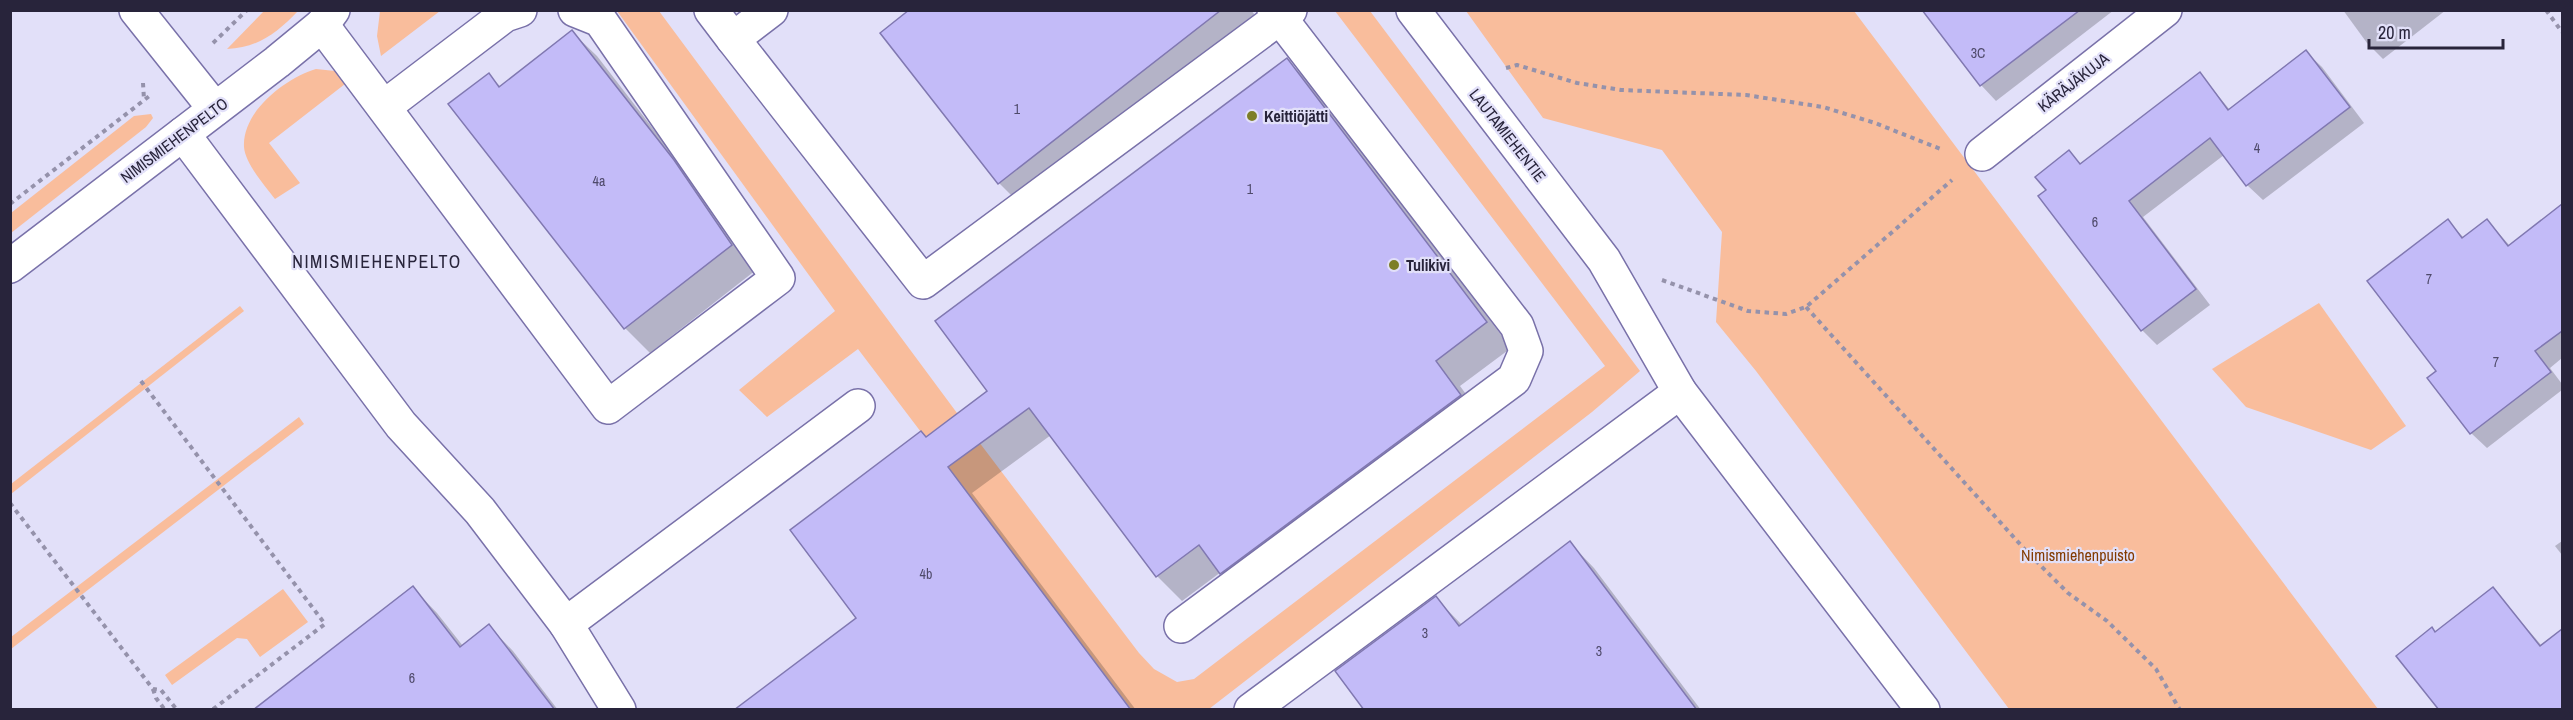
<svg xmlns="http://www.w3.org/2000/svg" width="2573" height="720" font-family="'Archivo Narrow',sans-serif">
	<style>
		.green { fill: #f9bd9c }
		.shadow { fill: #0003 }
		.building { fill: #c3bbf8; stroke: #8078b1; stroke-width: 1.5 }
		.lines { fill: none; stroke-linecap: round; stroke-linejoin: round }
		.minor-casing { stroke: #7971a9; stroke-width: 36 }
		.path { stroke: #9592ab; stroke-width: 4; stroke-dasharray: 4.5 4.5; stroke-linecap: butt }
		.minor { stroke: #fff; stroke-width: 33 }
		.poi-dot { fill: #7d7e27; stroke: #e2e0f9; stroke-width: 2 }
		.labels { text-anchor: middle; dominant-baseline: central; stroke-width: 4.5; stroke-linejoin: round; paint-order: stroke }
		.number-label { font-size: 14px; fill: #4f4a6a }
		.street-label { font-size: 16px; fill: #28243b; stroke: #e2e0f9 }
		.poi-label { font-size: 16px; font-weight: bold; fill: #28243b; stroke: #e2e0f9; text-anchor: start }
		.park-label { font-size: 16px; fill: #833a00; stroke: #e2e0f9 }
		.neighbourhood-label { font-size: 18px; letter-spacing: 1.5px; fill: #28243b; stroke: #e2e0f9 }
	</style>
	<rect width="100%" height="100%" fill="#e2e0f9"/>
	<!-- green -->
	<g class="green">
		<path d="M265 10 298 11C278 32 258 48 227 49Z"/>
		<polygon points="380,11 380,10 440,11 381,56 377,36"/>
		<polygon points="617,11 659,11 957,413 1139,653 1154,669 1177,682 1194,679 1605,366 1335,11 1370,11 1640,371 1592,412 1209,709 1131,709 858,349 767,417 739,390 835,311"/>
		<polygon points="1466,11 1854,11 2378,709 2009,709 1756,371 1716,322 1722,232 1662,150 1543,118"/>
		<path d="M316 69 335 71 345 84 269 143 300 183 275 199C265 186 245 163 244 147 242 111 286 78 316 69Z"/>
		<polygon points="151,114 153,118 146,127 11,233 11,213 134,116"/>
		<polygon points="2319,303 2406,426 2371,450 2246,407 2212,369"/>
		<polygon points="240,306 244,311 11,494 11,484"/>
		<polygon points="299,417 304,424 11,649 11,637"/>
		<polygon points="283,589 308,622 260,657 247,639 237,638 172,685 165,675"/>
	</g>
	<!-- shadow -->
	<g class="shadow">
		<polygon points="911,10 1251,10 1258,19 1021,205 999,183 882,33"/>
		<polygon points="1945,10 2114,10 1996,101 1981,85"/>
		<polygon points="2343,10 2446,10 2383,59 2367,43"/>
		<polygon points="572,32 597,56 698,187 756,270 650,353 625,328 488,75 501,87"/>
		<polygon points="2306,52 2322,67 2364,123 2263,200 2247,185 2224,155 2143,217 2210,305 2157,345 2142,330 2048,190 2069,152 2082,165 2200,74 2230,110"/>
		<polygon points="1287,60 1312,85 1511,348 1460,386 1485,420 1246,597 1221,572 1182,601 1157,576 1051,435 972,493 1136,710 737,710 858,618 926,438 989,391"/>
		<polygon points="2562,206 2562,358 2550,368 2562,384 2562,390 2487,448 2471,433 2438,371 2448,221 2464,238 2487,220 2510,246"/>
		<polygon points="2562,541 2562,555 2555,546"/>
		<polygon points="1570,543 1594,568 1701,710 1366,710 1436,598 1462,625"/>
		<polygon points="413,588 437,613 463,646 489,626 513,651 558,710 255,710"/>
		<polygon points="2493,589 2542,646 2562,631 2562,710 2441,710 2436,633"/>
	</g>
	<!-- building -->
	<g class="building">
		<polygon points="909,10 1221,10 998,184 880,33"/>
		<polygon points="1922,10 2080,10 1980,86"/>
		<polygon points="572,30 674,160 732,245 624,329 448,104 489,73 499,87"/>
		<polygon points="2306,50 2350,107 2246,186 2210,138 2129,201 2196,289 2141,331 2038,196 2046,190 2035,177 2069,150 2080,164 2200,72 2228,110"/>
		<polygon points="1287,58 1487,322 1436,361 1461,395 1220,574 1199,545 1156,577 1029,408 948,467 1131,710 734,710 856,618 790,530 921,431 926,437 987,391 935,321"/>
		<polygon points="2562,204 2562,331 2535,351 2551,372 2470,434 2427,378 2436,371 2367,281 2448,219 2462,238 2487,219 2508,246"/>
		<polygon points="1570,541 1697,710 1364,710 1335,671 1436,596 1459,626"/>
		<polygon points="413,586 460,647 489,624 555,710 253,710"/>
		<polygon points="2493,587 2540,646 2562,629 2562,710 2439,710 2396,656 2432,627 2435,632"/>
	</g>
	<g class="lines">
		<!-- minor casing -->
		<g class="minor-casing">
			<g id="minor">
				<polyline points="136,10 215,109"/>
				<polyline points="711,10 733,39 771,10"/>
				<polyline points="1413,10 1604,260 1680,392 1923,710"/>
				<polyline points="322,25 608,407 778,278 600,20 575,10"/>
				<polyline points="733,39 923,282 1290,10"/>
				<polyline points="384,107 505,15 520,10"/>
				<polyline points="183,134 401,425 480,511 566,624 858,406"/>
				<polyline points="1982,154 2165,10"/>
				<polyline points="10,266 277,62 322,25 333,10"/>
				<polyline points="566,624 619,710"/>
				<polyline points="1181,626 1514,379 1526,351 1517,326 1274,10"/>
				<polyline points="1251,710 1680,392"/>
			</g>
		</g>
		<!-- path -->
		<g class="path">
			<polyline points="2546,10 2562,32"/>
			<polyline points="213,43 247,10"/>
			<polyline points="1506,68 1517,65 1577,83 1621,90 1746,95 1823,107 1875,123 1943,150"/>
			<polyline points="143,83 144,100"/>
			<polyline points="10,204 152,94"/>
			<polyline points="1662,280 1748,311 1786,314 1806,307 1952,180"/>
			<polyline points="1806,307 2028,553 2068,593 2107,621 2156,669 2180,710"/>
			<polyline points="141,381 325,624 212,710"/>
			<polyline points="10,503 153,689 161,690 177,710"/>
			<polyline points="153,689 156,698 165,710"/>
		</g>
		<!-- minor -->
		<use href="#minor" class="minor"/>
	</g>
	<!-- markers -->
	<g class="poi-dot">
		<circle cx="1252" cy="116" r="6"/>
		<circle cx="1394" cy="265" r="6"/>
	</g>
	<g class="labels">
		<!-- number labels -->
		<g class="number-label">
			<text x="1978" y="53">3C</text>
			<text x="1017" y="109">1</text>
			<text x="2257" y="148">4</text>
			<text x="599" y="181">4a</text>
			<text x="1250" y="189">1</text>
			<text x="2095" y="222">6</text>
			<text x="2429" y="279">7</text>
			<text x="2496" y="362">7</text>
			<text x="926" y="574">4b</text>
			<text x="1425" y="633">3</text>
			<text x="1599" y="651">3</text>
			<text x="412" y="678">6</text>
		</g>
		<!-- street labels -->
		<g class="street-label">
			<text transform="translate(2073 82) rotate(-38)">KÄRÄJÄKUJA</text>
			<text transform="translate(1508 135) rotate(52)">LAUTAMIEHENTIE</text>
			<text transform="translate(174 140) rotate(-37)">NIMISMIEHENPELTO</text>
		</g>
		<!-- poi labels -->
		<g class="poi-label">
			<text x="1264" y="116">Keittiöjätti</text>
			<text x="1406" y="265">Tulikivi</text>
		</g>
		<!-- park labels -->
		<g class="park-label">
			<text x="2078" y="555">Nimismiehenpuisto</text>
		</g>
		<!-- neighbourhood labels -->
		<g class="neighbourhood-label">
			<text x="377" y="261">NIMISMIEHENPELTO</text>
		</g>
	</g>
	<!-- border -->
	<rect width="2573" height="720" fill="none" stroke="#28243b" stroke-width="24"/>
	<!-- scale -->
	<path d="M2369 39v9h134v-9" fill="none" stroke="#28243b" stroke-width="3"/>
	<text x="2378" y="39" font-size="18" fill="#28243b" stroke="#e2e0f9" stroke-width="4.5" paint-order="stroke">20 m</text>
</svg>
